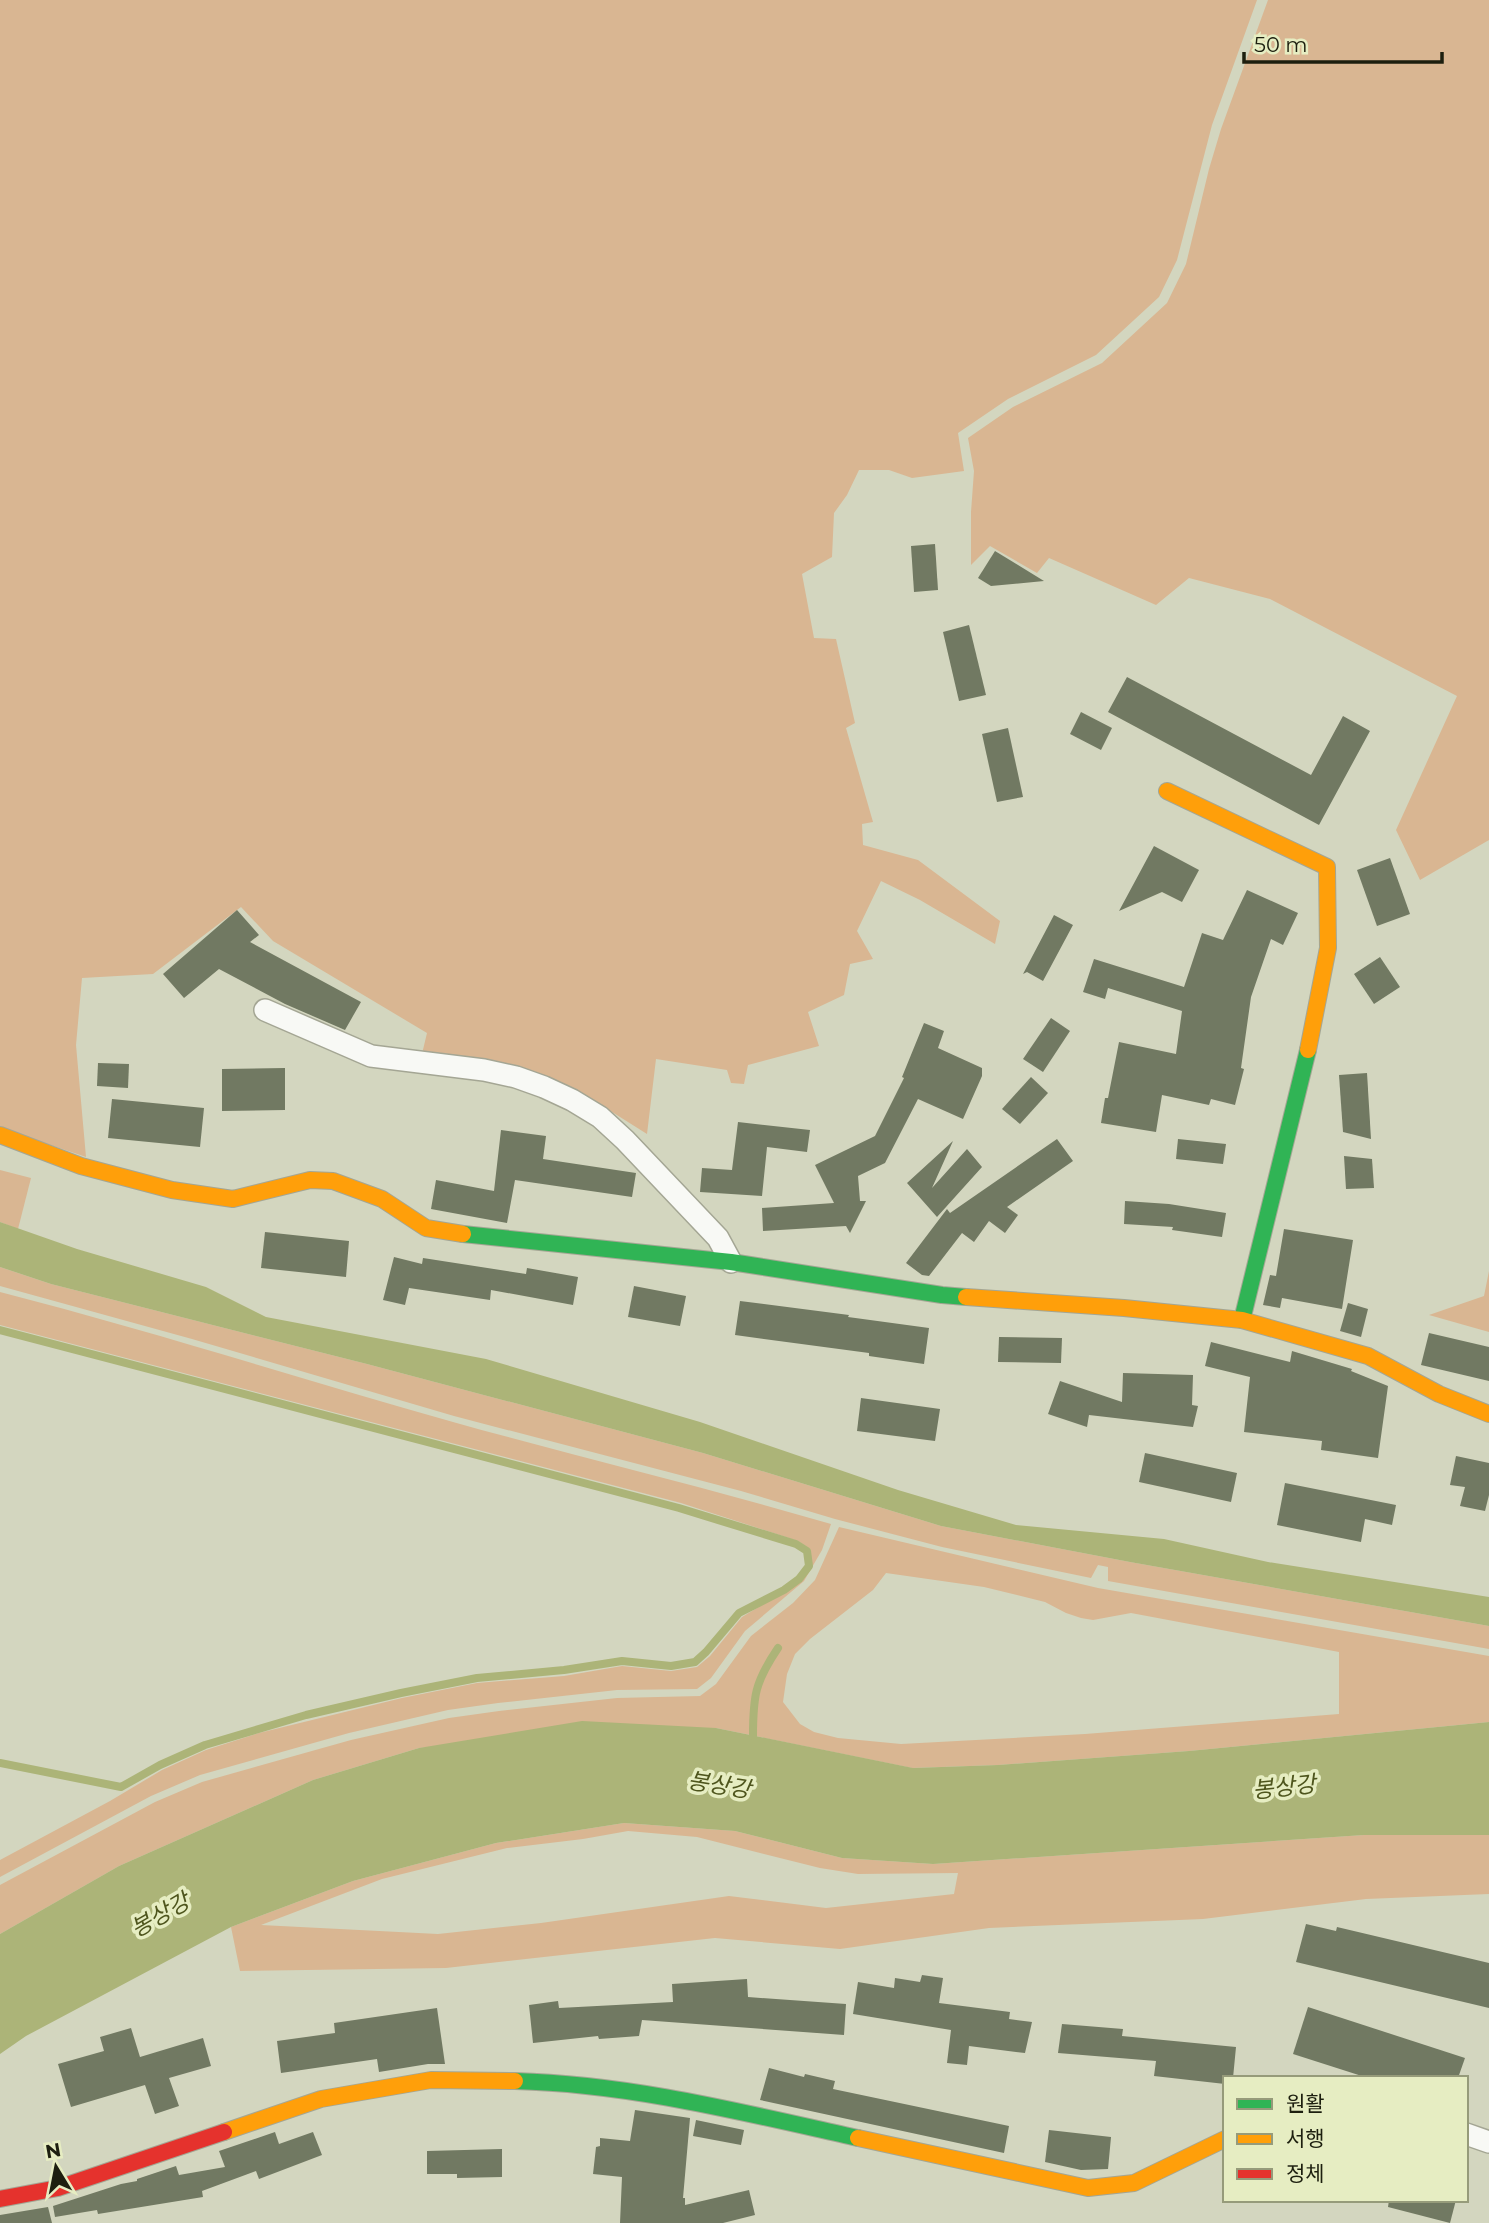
<svg xmlns="http://www.w3.org/2000/svg" width="1489" height="2223" font-family="Montserrat,'Noto Sans KR',sans-serif">
	<style>
		.green { fill: #d9b692; fill-rule: evenodd }
		.water { fill: #acb478 }
		.lines { fill: none; stroke-linecap: round; stroke-linejoin: round }
		.stream { stroke: #acb478; stroke-width: 8 }
		.building { fill: #717962 }
		.street-casing { stroke: #a4a694; stroke-width: 24 }
		.fast-casing { stroke: #a4a694; stroke-width: 18 }
		.slow-casing { stroke: #a4a694; stroke-width: 18 }
		.jam-casing { stroke: #a4a694; stroke-width: 18 }
		.street { stroke: #f8f9f5; stroke-width: 21 }
		.fast { stroke: #30b455; stroke-width: 16 }
		.slow { stroke: #ff9f0a; stroke-width: 16 }
		.jam { stroke: #e5322d; stroke-width: 16 }
		.labels { text-anchor: middle; dominant-baseline: central; stroke-width: 7; stroke-linejoin: round; paint-order: stroke }
		.water-label { font-size: 23px; font-style: italic; fill: #4e551d; stroke: #e6edc2 }
	</style>
	<rect width="100%" height="100%" fill="#d3d6bf"/>
	<!-- green -->
	<g class="green">
		<polygon points="0,0 1257,0 1212,125 1177,260 1159,297 1096,355 1008,399 958,433 964,471 912,478 889,470 859,470 847,495 834,513 832,557 802,574 814,638 836,639 855,723 846,728 873,822 862,824 863,845 918,860 1000,921 995,944 920,900 881,881 857,931 873,959 850,964 844,995 808,1012 819,1046 748,1065 744,1084 731,1083 727,1070 656,1059 647,1134 593,1100 552,1083 421,1058 427,1033 273,941 241,907 153,974 82,978 76,1045 86,1157 0,1128"/>
		<polygon points="1268,0 1489,0 1489,840 1420,880 1396,830 1457,696 1270,599 1189,578 1156,605 1049,558 1037,573 990,546 971,565 971,512 974,471 968,438 1013,407 1102,363 1167,303 1186,264 1209,169 1221,129"/>
		<polygon points="0,1170 31,1178 18,1229 0,1222"/>
		<polygon points="0,1267 51,1284 367,1364 703,1453 941,1526 1130,1562 1489,1626 1489,1649 1108,1581 1108,1567 1098,1565 1091,1578 942,1547 835,1519 741,1491 454,1416 192,1339 0,1286"/>
		<polygon points="1489,1271 1489,1332 1429,1315 1484,1296"/>
		<path d="M0 1292C152 1331 301 1379 453 1422 578 1457 705 1487 831 1524L822 1550 804 1581 745 1631 711 1678 697 1689 617 1690 498 1703 448 1710 349 1733 200 1775 151 1796 0 1877V1860L110 1801 162 1770 206 1750 259 1733 402 1698 477 1683 564 1676 622 1666 671 1671 697 1667 710 1656 742 1617 802 1581 812 1565 810 1549 798 1541 681 1503 0 1325Z"/>
		<path d="M839 1527 1098 1588 1489 1656V1722L1189 1751 998 1765 912 1768 716 1728 419 1748 313 1780 119 1866 0 1934V1885L155 1802 202 1782 351 1740 449 1718 499 1711 617 1698 700 1696 716 1684 751 1636 793 1603 815 1580ZM886 1573 984 1587 1045 1602 1066 1613 1081 1618 1093 1620 1131 1613 1339 1652V1714L1085 1734 901 1744 838 1738 814 1732 800 1724 783 1702 787 1674 795 1654 810 1639 873 1590Z"/>
		<path d="M624 1823 735 1831 842 1858 933 1864 1364 1835H1489V1894L1366 1899 1203 1919 989 1928 840 1949 715 1938 446 1968 240 1971 231 1927 353 1881 496 1843ZM628 1831 697 1837 820 1868 858 1874 958 1873 954 1894 826 1908 729 1896 541 1923 438 1934 261 1925 382 1879 507 1848 583 1839Z"/>
	</g>
	<!-- water -->
	<g class="water">
		<polygon points="0,1222 77,1249 206,1287 266,1317 486,1359 700,1422 898,1490 1016,1525 1164,1539 1268,1562 1489,1597 1489,1626 1130,1562 941,1526 703,1453 367,1364 51,1284 0,1267"/>
		<polygon points="582,1721 716,1728 913,1768 998,1765 1189,1751 1489,1722 1489,1835 1364,1835 933,1864 842,1858 735,1831 624,1823 496,1843 353,1881 231,1927 26,2036 0,2054 0,1934 119,1866 313,1780 419,1748"/>
	</g>
	<g class="lines">
		<!-- stream -->
		<g class="stream">
			<polyline points="0,1330 679,1508 796,1544 807,1551 809,1566 799,1579 784,1590 739,1613 706,1652 695,1662 671,1666 622,1661 564,1670 477,1678 401,1693 306,1715 205,1745 160,1765 121,1787 0,1763"/>
			<path d="M753 1736C753 1696 755 1682 778 1648"/>
		</g>
	</g>
	<!-- building -->
	<g class="building">
		<polygon points="935,544 938,590 914,592 911,546"/>
		<polygon points="995,551 1044,581 991,586 978,578"/>
		<polygon points="969,625 986,695 959,701 943,632"/>
		<polygon points="1127,677 1311,775 1343,716 1370,731 1319,825 1108,712"/>
		<polygon points="1081,712 1112,728 1101,750 1070,734"/>
		<polygon points="1008,728 1023,797 997,802 982,734"/>
		<polygon points="1154,846 1199,870 1182,902 1162,892 1119,911"/>
		<polygon points="1390,858 1410,914 1377,926 1357,870"/>
		<polygon points="1247,890 1298,913 1283,945 1271,939 1251,997 1241,1068 1244,1069 1235,1105 1211,1099 1209,1105 1162,1095 1156,1132 1101,1123 1105,1098 1108,1098 1119,1042 1176,1054 1182,1011 1108,988 1105,999 1083,992 1094,959 1184,987 1202,933 1223,940"/>
		<polygon points="237,910 259,935 250,942 361,1002 345,1030 285,1004 219,969 184,998 163,974"/>
		<polygon points="1054,915 1073,925 1043,981 1027,972 1023,974"/>
		<polygon points="1380,957 1400,987 1374,1004 1354,974"/>
		<polygon points="1051,1018 1070,1031 1043,1072 1023,1059"/>
		<polygon points="924,1023 944,1031 938,1048 982,1068 982,1076 963,1119 918,1099 885,1163 858,1176 860,1201 866,1201 850,1233 846,1226 763,1231 762,1208 834,1203 815,1165 875,1136 904,1078 902,1077"/>
		<polygon points="98,1063 129,1064 128,1088 97,1086"/>
		<polygon points="285,1068 285,1110 222,1111 222,1069"/>
		<polygon points="1367,1073 1371,1139 1343,1132 1339,1075"/>
		<polygon points="1031,1077 1048,1093 1020,1124 1002,1109"/>
		<polygon points="112,1099 204,1108 200,1147 108,1138"/>
		<polygon points="738,1122 810,1130 807,1152 767,1147 762,1196 700,1192 702,1168 732,1170"/>
		<polygon points="501,1130 546,1136 543,1159 636,1173 632,1197 515,1180 507,1223 431,1209 436,1180 494,1191"/>
		<polygon points="1057,1139 1073,1161 1007,1207 1018,1215 1005,1233 989,1221 974,1242 962,1233 929,1276 922,1275 906,1263 947,1209 950,1213"/>
		<polygon points="1178,1139 1226,1144 1223,1164 1176,1159"/>
		<polygon points="953,1141 932,1188 967,1149 982,1167 937,1217 907,1183"/>
		<polygon points="1344,1156 1372,1159 1374,1188 1346,1189"/>
		<polygon points="1125,1201 1169,1204 1226,1213 1222,1237 1172,1230 1173,1227 1124,1224"/>
		<polygon points="1284,1229 1353,1240 1342,1309 1282,1298 1280,1308 1263,1305 1270,1275 1276,1276"/>
		<polygon points="265,1232 349,1241 346,1277 261,1268"/>
		<polygon points="394,1257 422,1264 423,1258 526,1274 527,1268 578,1277 573,1305 491,1290 490,1300 409,1288 405,1305 383,1300"/>
		<polygon points="634,1286 686,1296 680,1326 628,1317"/>
		<polygon points="740,1301 849,1315 848,1317 929,1328 924,1364 869,1356 869,1353 735,1335"/>
		<polygon points="1348,1303 1368,1309 1361,1337 1340,1331"/>
		<polygon points="1429,1333 1489,1347 1489,1381 1421,1365"/>
		<polygon points="999,1337 1062,1338 1061,1363 998,1362"/>
		<polygon points="1211,1342 1290,1362 1292,1351 1352,1369 1351,1371 1388,1386 1378,1458 1321,1450 1322,1441 1244,1432 1250,1377 1205,1366"/>
		<polygon points="1123,1373 1193,1375 1192,1405 1198,1406 1193,1427 1089,1415 1087,1427 1048,1414 1060,1381 1122,1402"/>
		<polygon points="861,1398 940,1409 935,1441 857,1431"/>
		<polygon points="1145,1453 1237,1473 1231,1502 1139,1482"/>
		<polygon points="1456,1456 1489,1463 1489,1495 1485,1511 1460,1506 1465,1487 1450,1485"/>
		<polygon points="1285,1483 1396,1505 1392,1525 1365,1519 1361,1542 1277,1525"/>
		<polygon points="1306,1924 1336,1931 1337,1927 1489,1963 1489,2008 1296,1962"/>
		<polygon points="922,1975 943,1978 939,2003 1010,2012 1009,2019 1032,2022 1025,2053 969,2046 967,2065 947,2063 951,2030 853,2014 858,1982 894,1988 895,1978 920,1982"/>
		<polygon points="747,1979 748,1997 846,2004 844,2035 642,2020 639,2036 599,2039 598,2036 533,2043 529,2005 558,2001 559,2008 673,2002 672,1984"/>
		<polygon points="1308,2007 1465,2058 1458,2078 1368,2078 1293,2054"/>
		<polygon points="437,2008 445,2064 428,2064 379,2072 377,2059 281,2073 277,2041 335,2033 334,2023"/>
		<polygon points="1062,2024 1123,2029 1122,2036 1236,2047 1233,2078 1225,2078 1225,2084 1154,2076 1156,2061 1058,2053"/>
		<polygon points="131,2028 140,2057 203,2038 211,2066 169,2078 179,2106 155,2114 145,2085 71,2107 58,2064 104,2051 100,2037"/>
		<polygon points="769,2068 804,2077 805,2074 835,2081 833,2089 1009,2126 1004,2153 760,2100"/>
		<polygon points="635,2110 690,2118 683,2198 685,2198 685,2205 749,2190 755,2215 723,2223 620,2223 622,2177 593,2174 596,2147 600,2146 600,2138 630,2141"/>
		<polygon points="696,2120 744,2130 741,2145 693,2136"/>
		<polygon points="1049,2130 1111,2137 1108,2169 1081,2170 1045,2162"/>
		<polygon points="275,2132 279,2144 313,2132 322,2155 259,2179 256,2171 202,2191 203,2197 98,2214 97,2210 55,2217 53,2206 121,2184 137,2181 137,2179 176,2166 179,2175 225,2167 219,2151"/>
		<polygon points="502,2149 502,2177 457,2178 457,2174 427,2174 427,2151"/>
		<polygon points="1389,2200 1456,2200 1450,2223 1388,2207"/>
		<polygon points="48,2207 52,2223 0,2223 0,2215"/>
	</g>
	<g class="lines">
		<!-- street casing -->
		<g class="street-casing">
			<g id="street">
				<polyline points="265,1010 371,1056 484,1070 516,1077 544,1087 572,1100 600,1117 625,1140 718,1238 731,1262"/>
				<polyline points="1466,2134 1489,2142"/>
			</g>
		</g>
		<!-- fast casing -->
		<g class="fast-casing">
			<g id="fast">
				<polyline points="463,1234 731,1262 942,1295 966,1297"/>
				<polyline points="1242,1320 1308,1050"/>
				<path d="M515 2081C631 2084 745 2113 858 2138"/>
			</g>
		</g>
		<!-- slow casing -->
		<g class="slow-casing">
			<g id="slow">
				<polyline points="1167,791 1327,867 1328,948 1308,1050"/>
				<polyline points="0,1135 81,1166 172,1190 233,1199 310,1180 333,1181 382,1199 426,1228 463,1234"/>
				<polyline points="966,1297 1124,1308 1242,1320 1368,1356 1439,1394 1489,1414"/>
				<polyline points="224,2132 321,2099 431,2080 515,2081"/>
				<polyline points="858,2138 1088,2188 1134,2183 1225,2139"/>
			</g>
		</g>
		<!-- jam casing -->
		<g class="jam-casing">
			<polyline id="jam" points="0,2199 58,2188 224,2132"/>
		</g>
		<!-- street -->
		<use href="#street" class="street"/>
		<!-- fast -->
		<use href="#fast" class="fast"/>
		<!-- slow -->
		<use href="#slow" class="slow"/>
		<!-- jam -->
		<use href="#jam" class="jam"/>
	</g>
	<g class="labels">
		<!-- water labels -->
		<g class="water-label">
			<text transform="translate(719 1785) rotate(9)">봉상강</text>
			<text transform="translate(1284 1787) rotate(-6)">봉상강</text>
			<text transform="translate(160 1915) rotate(-30)">봉상강</text>
		</g>
	</g>
	<!-- legend -->
	<rect x="1223" y="2076" width="245" height="126" fill="#e6edc2" stroke="#969b7a" stroke-width="2"/>
	<rect x="1237" y="2099" width="35" height="10" fill="#30b455" stroke="#969b7a" stroke-width="2"/>
	<text x="1286" y="2111" font-size="21" fill="#1d1f0f">원활</text>
	<rect x="1237" y="2134" width="35" height="10" fill="#ff9f0a" stroke="#969b7a" stroke-width="2"/>
	<text x="1286" y="2146" font-size="21" fill="#1d1f0f">서행</text>
	<rect x="1237" y="2169" width="35" height="10" fill="#e5322d" stroke="#969b7a" stroke-width="2"/>
	<text x="1286" y="2181" font-size="21" fill="#1d1f0f">정체</text>
	<!-- north arrow -->
	<g transform="translate(56 2167) rotate(350)" stroke="#e6edc2" stroke-width="5" paint-order="stroke">
	<path d="M0-5L12 26L0 18L-12 26Z" fill="#1d1f0f"/>
	<text y="-10" font-size="19" font-weight="bold" text-anchor="middle" fill="#1d1f0f">N</text>
	</g>
	<!-- scale -->
	<path d="M1244 52v10h198v-10" fill="none" stroke="#1d1f0f" stroke-width="3.5"/>
	<text x="1254" y="52" font-size="21" fill="#1d1f0f" stroke="#e6edc2" stroke-width="5" paint-order="stroke">50 m</text>
</svg>
